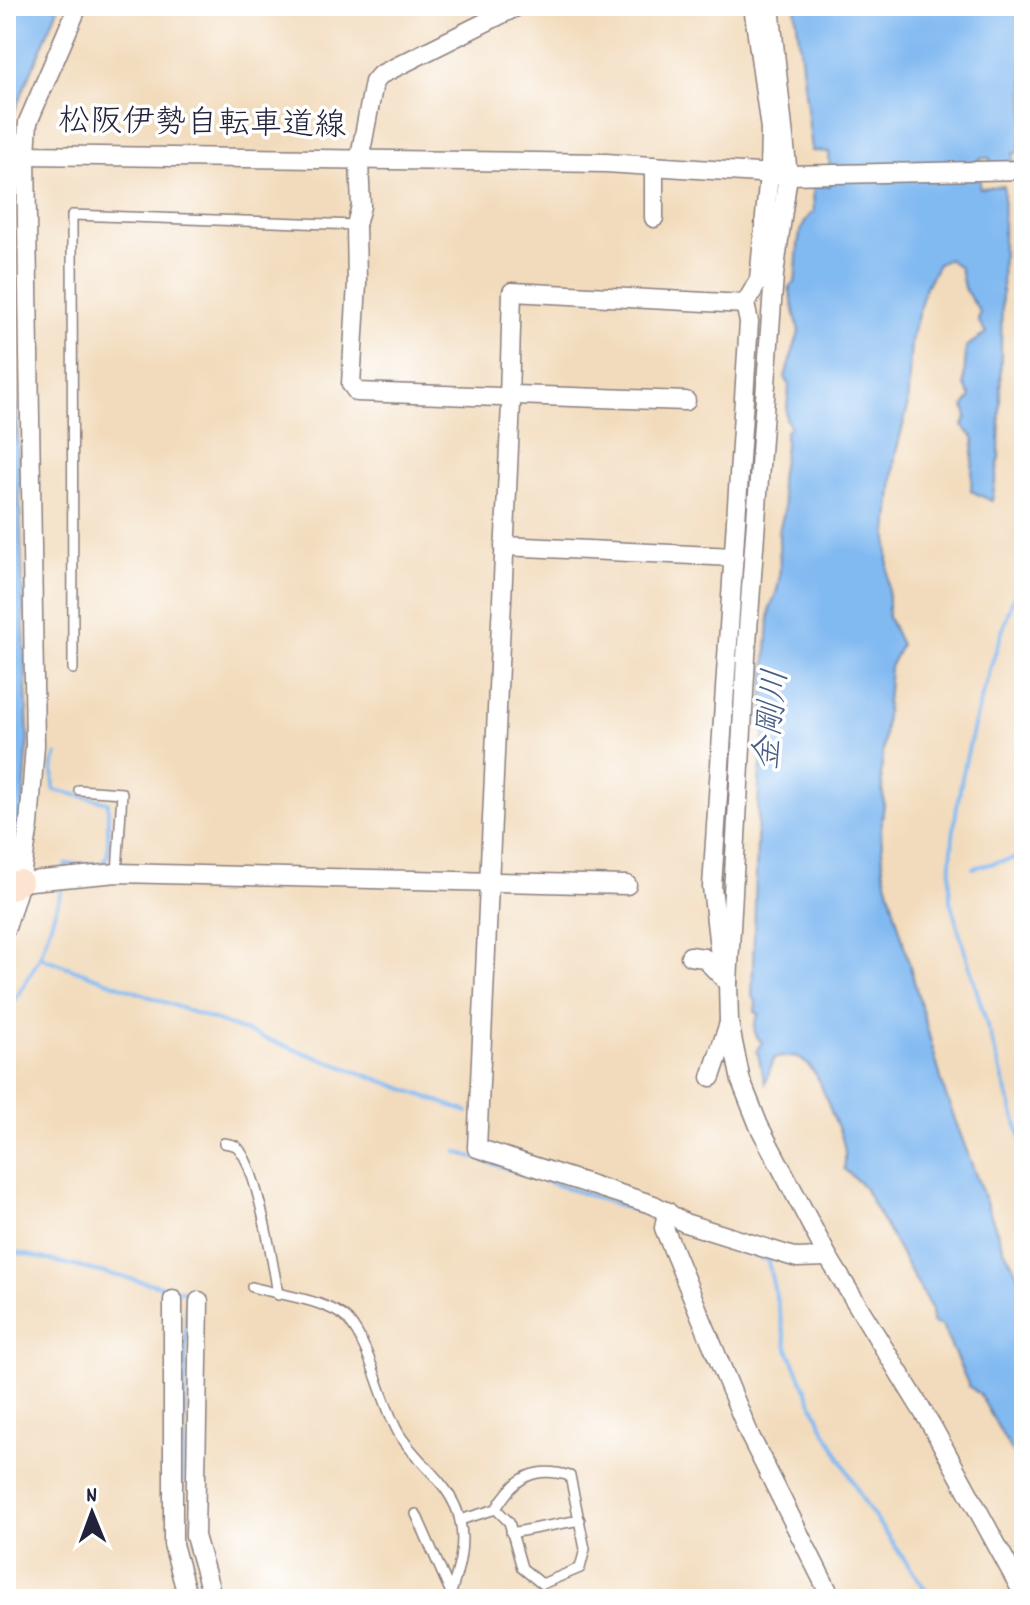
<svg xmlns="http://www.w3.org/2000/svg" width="1030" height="1605" font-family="Dekko,'Klee One',sans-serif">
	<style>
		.water { fill: #81b9f1; stroke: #526e96; stroke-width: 2 }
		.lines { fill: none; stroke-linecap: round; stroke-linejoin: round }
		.stream { stroke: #81b9f1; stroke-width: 4 }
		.service-casing { stroke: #8a7e7c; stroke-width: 12 }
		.minor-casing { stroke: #8a7e7c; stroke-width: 21 }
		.secondary-casing { stroke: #8a7e7c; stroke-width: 27 }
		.service { stroke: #fff; stroke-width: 9 }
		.minor { stroke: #fff; stroke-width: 18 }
		.secondary { stroke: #fde4d1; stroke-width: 24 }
		.labels { text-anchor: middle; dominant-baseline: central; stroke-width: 7; stroke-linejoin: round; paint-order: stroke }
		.street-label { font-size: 32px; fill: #22223b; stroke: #fff }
		.water-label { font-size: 34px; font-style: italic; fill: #485e84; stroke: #fff }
	</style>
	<rect width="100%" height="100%" fill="#fff"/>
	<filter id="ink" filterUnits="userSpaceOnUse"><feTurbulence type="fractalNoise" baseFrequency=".0125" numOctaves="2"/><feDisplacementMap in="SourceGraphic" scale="16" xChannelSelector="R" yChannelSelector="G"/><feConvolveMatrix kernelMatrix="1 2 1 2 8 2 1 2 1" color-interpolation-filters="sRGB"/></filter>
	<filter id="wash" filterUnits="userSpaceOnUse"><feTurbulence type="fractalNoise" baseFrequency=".006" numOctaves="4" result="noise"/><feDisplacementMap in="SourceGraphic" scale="32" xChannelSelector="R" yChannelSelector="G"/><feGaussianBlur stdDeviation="1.8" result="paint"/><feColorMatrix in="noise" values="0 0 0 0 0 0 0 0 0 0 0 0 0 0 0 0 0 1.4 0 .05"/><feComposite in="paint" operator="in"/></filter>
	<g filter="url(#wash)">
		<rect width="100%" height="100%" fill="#f2dbbc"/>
		<!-- water -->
		<g class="water">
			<polygon points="6,6 59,6 12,117 8,147 28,739 22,825 11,876 6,875"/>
			<path d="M795 6H1024V143L1020 144V153H1013V164H990V158H980V188L1004 186 999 459 992 501 971 491 974 438 963 426 967 417 964 406 971 397 964 384 966 347 986 333 978 320 980 312 964 288 960 268 948 259 938 264 925 288 911 341 907 410 895 456 888 533V617L901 645 890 667 881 774 884 803 881 829 883 869 945 1093 1002 1245 1024 1286V1486L1022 1470 980 1395 969 1386 942 1326 932 1323V1310L863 1186 844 1169C848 1147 841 1135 833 1116 822 1092 821 1069 795 1056L774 1058 765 1083 757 1050 762 1042C752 1034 753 1025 759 1014L755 1012 756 1001 752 997 759 782 766 721 762 719 770 607C784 582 779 562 779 534 779 526 784 517 784 509 785 501 780 492 780 484 780 466 787 451 785 433L790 426 786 419 789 386 785 377 799 332 789 287 795 282C799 257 793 229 814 211L813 186H830L829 152 812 151Z"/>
		</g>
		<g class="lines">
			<!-- stream -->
			<g class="stream">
				<path d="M1024 566C988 673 948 786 950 901L1024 1149"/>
				<polyline points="57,754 53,765 54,790 108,802 108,854 102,864 66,864 65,874"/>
				<polyline points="973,868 1024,856"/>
				<polyline points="64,883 40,957 468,1112"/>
				<polyline points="6,1016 40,957"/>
				<polyline points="457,1152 661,1219"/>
				<polyline points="729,1246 768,1261 787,1347 821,1423 866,1505 932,1599"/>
				<polyline points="6,1250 187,1292 182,1491"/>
				<polyline points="181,1536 199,1599"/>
			</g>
		</g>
	</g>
	<g filter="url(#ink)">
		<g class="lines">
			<!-- service casing -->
			<g class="service-casing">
				<g id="service">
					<polyline points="73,669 72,215 356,225"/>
					<polyline points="79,790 122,793 117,873"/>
					<path d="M224 1143C228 1144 232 1144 236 1146 256 1161 274 1268 278 1295"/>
					<path d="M252 1287C279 1295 329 1300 348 1320 370 1345 381 1401 398 1432 416 1463 453 1484 460 1521 466 1548 457 1574 449 1599"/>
					<polyline points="416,1514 451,1593"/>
					<path d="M460 1520 496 1509C514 1478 534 1465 570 1476L585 1549 580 1568 542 1584 522 1568 509 1522 496 1509"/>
					<polyline points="511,1533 580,1520"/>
				</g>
			</g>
			<!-- minor casing -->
			<g class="minor-casing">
				<g id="minor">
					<polyline points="518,6 380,75 374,82 359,162 361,206 356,225 357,284 351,384 357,392 500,397 509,398 511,403 477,1148 654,1205 685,1223 797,1258 828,1257"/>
					<polyline points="770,6 788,175 774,275 746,657 728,983 729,1023 741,1081 759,1126 828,1257 933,1428 1024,1595"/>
					<polyline points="26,155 606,163 788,175 1024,170"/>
					<polyline points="654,166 654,218"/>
					<polyline points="686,401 515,395 509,398 512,292 745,304"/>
					<polyline points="504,546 734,557"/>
					<polyline points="20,882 117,873 627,885"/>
					<polyline points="6,928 20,882 29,825 35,745 26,155 28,122 78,6"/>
					<polyline points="690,956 704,958 728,983 721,965 712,887 749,322 745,304 759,280 769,174 770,129 753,6"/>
					<polyline points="711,1077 729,1023"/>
					<polyline points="667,1211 664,1228 750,1436 832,1599"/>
					<polyline points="173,1300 173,1544 188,1599"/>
					<polyline points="199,1301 195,1536 213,1599"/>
				</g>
			</g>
			<!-- secondary casing -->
			<g class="secondary-casing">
				<polyline id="secondary" points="11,888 20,882"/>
			</g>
			<!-- service -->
			<use href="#service" class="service"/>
			<!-- minor -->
			<use href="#minor" class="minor"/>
			<!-- secondary -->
			<use href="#secondary" class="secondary"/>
		</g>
	</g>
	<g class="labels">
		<!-- street labels -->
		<g class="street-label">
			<text transform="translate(202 126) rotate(1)">松阪伊勢自転車道線</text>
		</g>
		<!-- water labels -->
		<g class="water-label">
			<text transform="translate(774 720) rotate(-84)">金剛川</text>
		</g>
	</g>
	<!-- margin -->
	<rect width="1030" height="1605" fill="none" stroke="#fff" stroke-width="32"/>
	<!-- north arrow -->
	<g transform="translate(92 1513) rotate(359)" stroke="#ffffff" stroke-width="6" paint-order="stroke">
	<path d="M0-6L14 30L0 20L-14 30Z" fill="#22223b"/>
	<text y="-12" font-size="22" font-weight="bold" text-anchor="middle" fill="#22223b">N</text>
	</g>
</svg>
